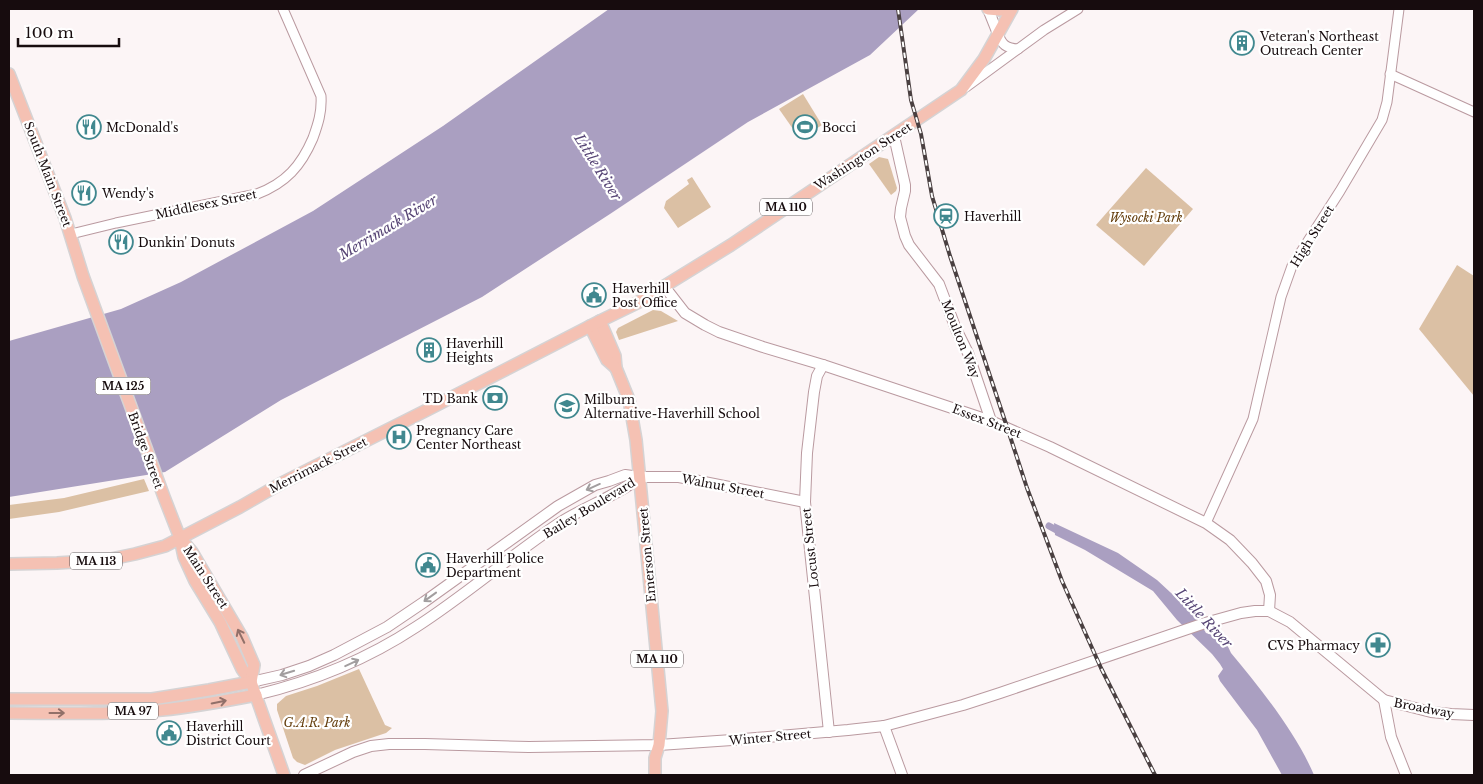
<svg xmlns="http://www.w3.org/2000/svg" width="1483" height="784" font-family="'Libre Baskerville',serif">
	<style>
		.green { fill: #dbc0a4 }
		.water { fill: #aa9fc1 }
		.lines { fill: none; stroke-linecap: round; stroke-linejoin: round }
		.canal { stroke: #aa9fc1; stroke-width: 7 }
		.tertiary-casing { stroke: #ba9aa0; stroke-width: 11 }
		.secondary-casing { stroke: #ba9aa0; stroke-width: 12 }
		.primary-casing { stroke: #d5d3d4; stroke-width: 14 }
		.tertiary { stroke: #fff; stroke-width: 9 }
		.secondary { stroke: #fff; stroke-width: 10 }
		.primary { stroke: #f5c1b3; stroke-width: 11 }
		.rail-casing { stroke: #4a4041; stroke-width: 4 }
		.rail { stroke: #fff; stroke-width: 2; stroke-dasharray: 5.5; stroke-linecap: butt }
		.oneway { stroke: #a29e9f }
		.oneway2 { stroke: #917069 }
		.labels { text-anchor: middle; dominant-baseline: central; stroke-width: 4.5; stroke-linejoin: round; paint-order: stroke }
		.shield { fill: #fff; stroke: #5d5556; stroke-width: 1 }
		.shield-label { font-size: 11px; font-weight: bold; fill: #170c0e }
		.poi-label { font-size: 12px; fill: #170c0e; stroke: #fff; text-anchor: start }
		.street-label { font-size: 12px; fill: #170c0e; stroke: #fff }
		.park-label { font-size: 12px; font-style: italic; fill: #653f0e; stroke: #fff }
		.water-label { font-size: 14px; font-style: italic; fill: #574575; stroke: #fff }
	</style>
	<rect width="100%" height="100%" fill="#fcf5f6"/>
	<!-- green -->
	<g class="green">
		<polygon points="803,94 822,125 800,139 779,109"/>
		<polygon points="879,157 888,159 897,188 896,191 891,195 869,164"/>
		<polygon points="1146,168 1193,209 1144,266 1096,225"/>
		<polygon points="692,177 711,207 678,228 664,208 666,201 689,184 687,180"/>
		<polygon points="1457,265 1474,276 1474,396 1419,329"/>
		<polygon points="653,310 661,311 678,321 619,340 616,332 618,328"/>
		<polygon points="144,479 149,491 59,512 9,519 9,505 64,498"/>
		<polygon points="359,669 385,725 392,728 386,733 335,750 305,765 297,762 293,758 277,710 277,704 286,696 317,686"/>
	</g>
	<!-- water -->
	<g class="water">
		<polygon points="609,9 919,9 870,55 748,122 610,214 482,297 281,400 165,472 9,497 9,341 121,309 181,282 313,211 443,126"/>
		<path d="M1054 523 1118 553 1157 580 1196 616 1206 633C1220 637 1226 640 1231 653 1261 689 1296 733 1314 775H1282L1257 730 1220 681 1218 676 1223 669 1220 664 1212 654 1177 620 1153 591 1085 550 1055 535Z"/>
	</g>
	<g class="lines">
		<!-- canal -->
		<polyline class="canal" points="1049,526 1062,533"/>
		<!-- tertiary casing -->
		<g class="tertiary-casing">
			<g id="tertiary">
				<path d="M998 34C1002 45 1006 48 1018 49"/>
				<polyline points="1390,74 1474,112"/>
				<polyline points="966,87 1044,30 1078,9"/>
				<path d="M71 234 116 223 257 194C286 183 301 166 313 138 318 124 322 112 321 96L283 9"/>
				<polyline points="1206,523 1253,419 1281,297 1292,266 1340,191 1382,120 1387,102 1399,9"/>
			</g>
		</g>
		<!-- secondary casing -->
		<g class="secondary-casing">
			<g id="secondary">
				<polyline points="988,9 998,34"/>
				<polyline points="894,136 905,185 905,191 901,208 900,217 905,236 909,245 939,284 956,329 968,353 991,421"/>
				<polyline points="664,286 685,313 705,325 719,332 763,347 823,365 991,421 1050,447 1206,523 1230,540 1252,563 1266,581 1270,595 1269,611"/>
				<polyline points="823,365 817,376 814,392 807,453 805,502 829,732"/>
				<polyline points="251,682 282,675 309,666 334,655 387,627 424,602 558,506 595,485 609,481 625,475 640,477 679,477 805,502"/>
				<path d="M256 695C314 681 366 660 416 627 466 595 511 555 561 522 586 506 617 496 640 477"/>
				<polyline points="1384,700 1391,737 1406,775"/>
				<polyline points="884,726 902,775"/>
				<polyline points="304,775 353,752 371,746 389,744 425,744 529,747 659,745 732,740 848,730 884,726 963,705 1000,693 1205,623 1241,613 1255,611 1269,611 1290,622 1384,700 1431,712 1451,714 1474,715"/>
			</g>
		</g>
		<!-- primary casing -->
		<g class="primary-casing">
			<g id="primary">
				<polyline points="988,9 1000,10 1006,9"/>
				<polyline points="9,74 65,218 83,276 164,497 180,538 184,557 195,581 220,622 242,669 251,682 284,775"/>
				<polyline points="600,321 615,356 616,368 629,400 636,440 662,711 659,745 655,758 655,775"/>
				<polyline points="590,326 607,360 616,368"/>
				<polyline points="181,539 192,552 242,637 254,665 251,682"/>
				<polyline points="9,564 57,563 106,560 135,554 165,546 240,507 280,484 425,411 600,321 637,303 731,245 961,90 984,59 1012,9"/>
				<polyline points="9,699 152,699 209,690 251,682"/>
				<path d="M9 713C59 713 111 715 162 710 193 707 225 701 256 695"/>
			</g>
		</g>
		<!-- tertiary -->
		<use href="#tertiary" class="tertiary"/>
		<!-- secondary -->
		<use href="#secondary" class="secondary"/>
		<!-- primary -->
		<use href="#primary" class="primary"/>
		<!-- rail casing -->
		<g class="rail-casing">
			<polyline id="rail" points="898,9 911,100 921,134 932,196 950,256 1004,418 1027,488 1062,581 1101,668 1155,775"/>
		</g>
		<!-- rail -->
		<use href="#rail" class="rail"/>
	</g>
	<!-- one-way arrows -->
	<defs><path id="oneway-shaft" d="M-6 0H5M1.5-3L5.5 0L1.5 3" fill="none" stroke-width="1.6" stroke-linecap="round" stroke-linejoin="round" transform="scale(1.25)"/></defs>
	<g class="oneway">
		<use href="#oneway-shaft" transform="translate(593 487) rotate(156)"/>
		<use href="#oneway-shaft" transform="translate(430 597) rotate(144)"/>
		<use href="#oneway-shaft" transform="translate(352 663) rotate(-25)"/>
		<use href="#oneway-shaft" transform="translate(287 673) rotate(163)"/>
	</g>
	<g class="oneway2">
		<use href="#oneway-shaft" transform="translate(241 636) rotate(-116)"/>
		<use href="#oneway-shaft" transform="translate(219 702) rotate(-11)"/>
		<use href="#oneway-shaft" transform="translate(57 713)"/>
	</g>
	<!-- icons -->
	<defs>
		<g id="building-ring" transform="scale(1.25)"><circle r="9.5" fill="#fff" stroke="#41888f" stroke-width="1.5"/><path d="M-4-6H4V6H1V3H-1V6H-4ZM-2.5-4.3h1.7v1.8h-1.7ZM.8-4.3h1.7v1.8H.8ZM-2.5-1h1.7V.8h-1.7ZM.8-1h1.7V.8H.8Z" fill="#41888f"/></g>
		<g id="restaurant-ring" transform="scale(1.25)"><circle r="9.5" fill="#fff" stroke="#41888f" stroke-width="1.5"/><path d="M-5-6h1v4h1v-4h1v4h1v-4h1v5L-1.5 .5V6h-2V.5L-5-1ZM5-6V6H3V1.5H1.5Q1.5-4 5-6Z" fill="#41888f"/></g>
		<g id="stadium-ring" transform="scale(1.25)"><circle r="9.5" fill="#fff" stroke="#41888f" stroke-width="1.5"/><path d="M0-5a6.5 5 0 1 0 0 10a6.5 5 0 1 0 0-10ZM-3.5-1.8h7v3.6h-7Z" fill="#41888f"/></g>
		<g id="station-ring" transform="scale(1.25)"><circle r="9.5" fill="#fff" stroke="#41888f" stroke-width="1.5"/><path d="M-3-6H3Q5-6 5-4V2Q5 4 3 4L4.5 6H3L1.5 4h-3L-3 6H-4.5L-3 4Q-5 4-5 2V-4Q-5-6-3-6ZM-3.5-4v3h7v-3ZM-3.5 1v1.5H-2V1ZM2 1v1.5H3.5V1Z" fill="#41888f"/></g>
		<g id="civic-ring" transform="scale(1.25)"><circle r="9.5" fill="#fff" stroke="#41888f" stroke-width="1.5"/><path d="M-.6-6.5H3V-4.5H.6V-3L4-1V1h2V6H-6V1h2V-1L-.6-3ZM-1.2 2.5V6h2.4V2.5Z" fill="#41888f"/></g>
		<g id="bank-ring" transform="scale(1.25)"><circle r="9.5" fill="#fff" stroke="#41888f" stroke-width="1.5"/><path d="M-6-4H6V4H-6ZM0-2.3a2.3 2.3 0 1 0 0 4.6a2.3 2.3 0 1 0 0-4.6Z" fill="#41888f"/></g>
		<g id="school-ring" transform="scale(1.25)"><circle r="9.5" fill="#fff" stroke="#41888f" stroke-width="1.5"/><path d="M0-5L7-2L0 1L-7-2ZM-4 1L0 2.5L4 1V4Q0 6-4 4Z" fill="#41888f"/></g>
		<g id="hospital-ring" transform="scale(1.25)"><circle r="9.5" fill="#fff" stroke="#41888f" stroke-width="1.5"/><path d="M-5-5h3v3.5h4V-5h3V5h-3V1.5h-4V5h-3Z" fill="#41888f"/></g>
		<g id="pharmacy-ring" transform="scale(1.25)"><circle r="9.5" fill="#fff" stroke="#41888f" stroke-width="1.5"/><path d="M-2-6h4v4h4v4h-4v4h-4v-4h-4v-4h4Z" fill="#41888f"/></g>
	</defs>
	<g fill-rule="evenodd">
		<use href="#building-ring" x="1242" y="43"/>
		<use href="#restaurant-ring" x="89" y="127"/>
		<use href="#stadium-ring" x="805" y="127"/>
		<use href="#restaurant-ring" x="84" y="193"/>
		<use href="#station-ring" x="946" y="216"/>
		<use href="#restaurant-ring" x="121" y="242"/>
		<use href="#civic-ring" x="594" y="295"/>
		<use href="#building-ring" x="429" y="350"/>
		<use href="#bank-ring" x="495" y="398"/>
		<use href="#school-ring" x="567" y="406"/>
		<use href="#hospital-ring" x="399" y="437"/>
		<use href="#civic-ring" x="428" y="565"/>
		<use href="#pharmacy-ring" x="1378" y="645"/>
		<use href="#civic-ring" x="169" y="733"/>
	</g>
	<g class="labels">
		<!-- shield labels -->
		<g class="shield">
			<rect x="760" y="198.5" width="52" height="17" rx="4"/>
			<rect x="95.5" y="377.5" width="55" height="17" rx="4"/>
			<rect x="70" y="552.5" width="52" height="17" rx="4"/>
			<rect x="631" y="650.5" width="52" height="17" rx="4"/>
			<rect x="108" y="702.5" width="50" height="17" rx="4"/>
		</g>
		<g class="shield-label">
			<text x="786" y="207">MA 110</text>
			<text x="123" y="386">MA 125</text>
			<text x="96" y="561">MA 113</text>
			<text x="657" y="659">MA 110</text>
			<text x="133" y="711">MA 97</text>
		</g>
		<!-- poi labels -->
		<g class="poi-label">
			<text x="1260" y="36">Veteran's Northeast<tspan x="1260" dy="14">Outreach Center</tspan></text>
			<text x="106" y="127">McDonald's</text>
			<text x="822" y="127">Bocci</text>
			<text x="102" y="193">Wendy's</text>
			<text x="964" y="216">Haverhill</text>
			<text x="138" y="242">Dunkin' Donuts</text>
			<text x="612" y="288">Haverhill<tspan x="612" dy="14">Post Office</tspan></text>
			<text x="446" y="343">Haverhill<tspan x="446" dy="14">Heights</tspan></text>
			<text x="478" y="398" text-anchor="end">TD Bank</text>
			<text x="584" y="399">Milburn<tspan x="584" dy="14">Alternative-Haverhill School</tspan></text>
			<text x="416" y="430">Pregnancy Care<tspan x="416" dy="14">Center Northeast</tspan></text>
			<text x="446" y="558">Haverhill Police<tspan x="446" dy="14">Department</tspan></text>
			<text x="1360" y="645" text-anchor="end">CVS Pharmacy</text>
			<text x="186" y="726">Haverhill<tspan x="186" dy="14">District Court</tspan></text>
		</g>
		<!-- street labels -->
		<g class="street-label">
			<text transform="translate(863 156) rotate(-33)">Washington Street</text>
			<text transform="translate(48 174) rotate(69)">South Main Street</text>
			<text transform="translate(206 204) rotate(-12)">Middlesex Street</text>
			<text transform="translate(1312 236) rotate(-58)">High Street</text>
			<text transform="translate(961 339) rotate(68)">Moulton Way</text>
			<text transform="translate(987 421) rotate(21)">Essex Street</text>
			<text transform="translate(146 450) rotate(70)">Bridge Street</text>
			<text transform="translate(318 465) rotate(-27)">Merrimack Street</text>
			<text transform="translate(723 486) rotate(11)">Walnut Street</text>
			<text transform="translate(589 508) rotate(-31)">Bailey Boulevard</text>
			<text transform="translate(810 548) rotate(-96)">Locust Street</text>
			<text transform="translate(647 555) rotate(-95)">Emerson Street</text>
			<text transform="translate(206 577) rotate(57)">Main Street</text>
			<text transform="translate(1424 708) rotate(11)">Broadway</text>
			<text transform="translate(770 737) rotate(-5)">Winter Street</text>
		</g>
		<!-- park labels -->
		<g class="park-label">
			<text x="1146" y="217">Wysocki Park</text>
			<text x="317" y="722">G.A.R. Park</text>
		</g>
		<!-- water labels -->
		<g class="water-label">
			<text transform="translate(598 167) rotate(58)">Little River</text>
			<text transform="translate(388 227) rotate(-31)">Merrimack River</text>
			<text transform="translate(1204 618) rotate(47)">Little River</text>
		</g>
	</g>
	<!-- border -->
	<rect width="1483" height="784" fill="none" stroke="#170c0e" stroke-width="20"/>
	<!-- scale -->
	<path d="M18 38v8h101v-8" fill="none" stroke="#170c0e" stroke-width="2.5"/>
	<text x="25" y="38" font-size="15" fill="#170c0e" stroke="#ffffff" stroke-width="4" paint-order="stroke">100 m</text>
</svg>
